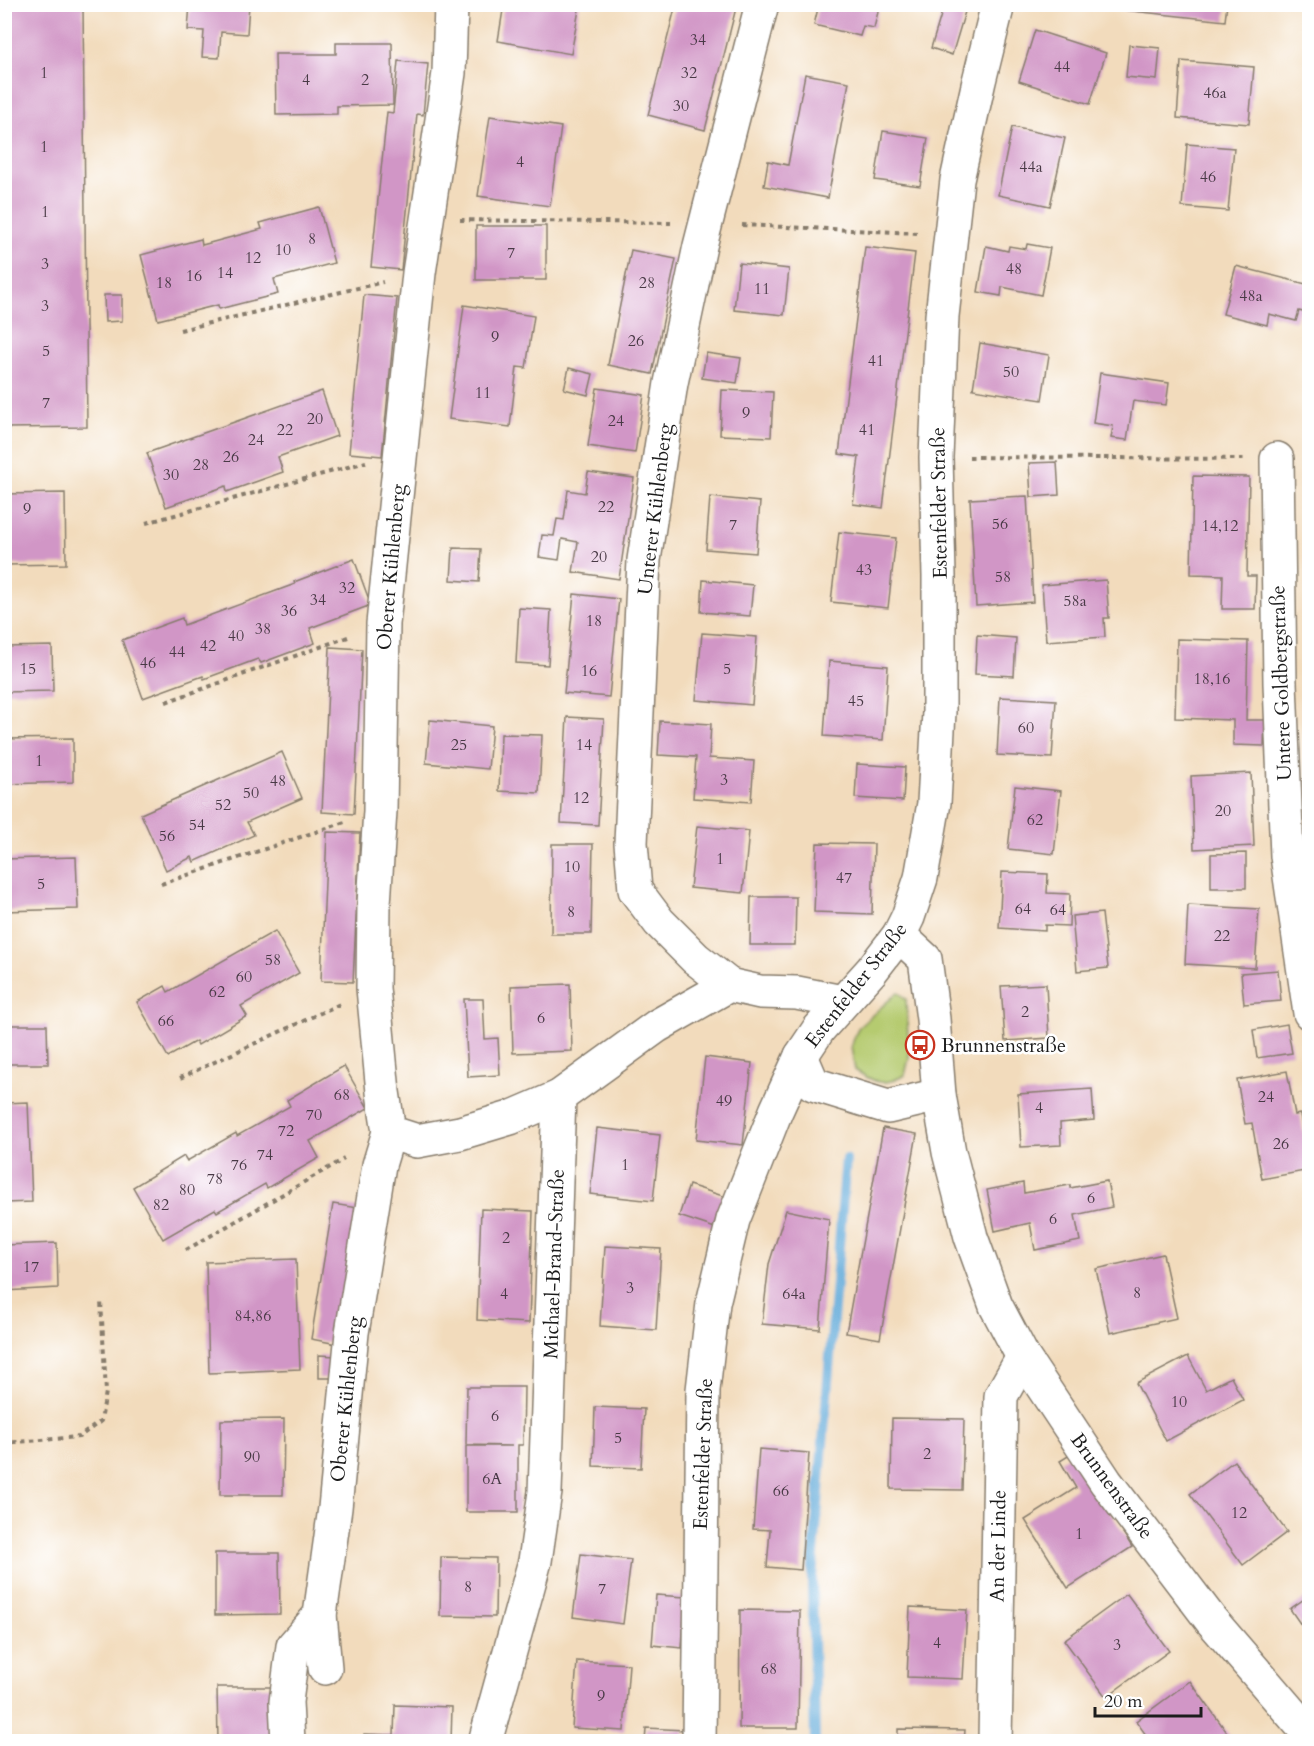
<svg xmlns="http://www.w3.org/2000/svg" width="1314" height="1746" font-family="Cardo,serif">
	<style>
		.green { fill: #b5cb70; stroke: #687446; stroke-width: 1.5 }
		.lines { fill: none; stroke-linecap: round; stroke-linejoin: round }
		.stream { stroke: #62aad9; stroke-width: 10 }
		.building { fill: #d196c6 }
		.minor-casing { stroke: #877c6c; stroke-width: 36 }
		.path { stroke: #877c6c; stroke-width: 4; stroke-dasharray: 4.5 4.5; stroke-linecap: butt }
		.minor { stroke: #fff; stroke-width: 33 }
		.labels { text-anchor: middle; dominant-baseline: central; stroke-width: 5; stroke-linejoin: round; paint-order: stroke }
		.number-label { font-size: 16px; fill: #493a46 }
		.street-label { font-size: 20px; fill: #1c1c1c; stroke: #fff }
		.poi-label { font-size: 20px; fill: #1c1c1c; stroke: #fff; text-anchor: start }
	</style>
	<rect width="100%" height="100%" fill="#fff"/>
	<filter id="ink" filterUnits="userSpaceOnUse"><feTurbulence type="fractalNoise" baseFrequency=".0167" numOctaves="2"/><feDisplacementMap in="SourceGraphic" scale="12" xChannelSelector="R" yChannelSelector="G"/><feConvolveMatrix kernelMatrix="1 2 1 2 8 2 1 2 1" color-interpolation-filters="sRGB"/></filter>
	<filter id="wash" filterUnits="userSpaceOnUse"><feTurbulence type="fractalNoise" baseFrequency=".008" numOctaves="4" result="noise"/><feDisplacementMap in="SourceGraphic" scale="24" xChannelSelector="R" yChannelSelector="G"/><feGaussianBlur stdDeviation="1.35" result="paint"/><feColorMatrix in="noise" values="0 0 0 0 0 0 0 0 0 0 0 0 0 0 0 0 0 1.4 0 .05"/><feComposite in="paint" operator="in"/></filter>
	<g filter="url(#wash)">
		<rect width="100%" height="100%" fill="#f2dbbc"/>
		<!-- green -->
		<path class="green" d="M898 992 906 999 909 1058 905 1075C883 1087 875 1083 855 1070L851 1047 858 1028Z"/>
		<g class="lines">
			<!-- stream -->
			<polyline class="stream" points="815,1742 812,1578 846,1159"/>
		</g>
		<g id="blocks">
			<!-- building -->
			<g class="building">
				<polygon points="4,4 83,4 87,427 4,428"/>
				<polygon points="190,4 249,4 247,34 221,32 219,58 202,57 204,31 188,30"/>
				<polygon points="504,4 580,4 571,54 498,41"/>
				<polygon points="676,4 737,4 705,130 648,115"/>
				<polygon points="819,4 880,4 874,28 863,26 860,36 814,25"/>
				<polygon points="1115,4 1227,4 1225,21 1114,9"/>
				<polygon points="944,5 967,5 952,55 931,48"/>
				<polygon points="1035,30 1106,53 1090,104 1019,81"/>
				<polygon points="336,43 392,43 393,105 337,106 337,114 276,115 275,54 336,54"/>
				<polygon points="1129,45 1160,48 1157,80 1126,77"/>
				<polygon points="398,61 428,64 423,115 417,114 401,270 371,267 387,112 393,113"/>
				<polygon points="1181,61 1254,67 1249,124 1177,118"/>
				<polygon points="805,74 849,82 828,198 764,186 768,161 788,165"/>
				<polygon points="490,116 561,127 550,206 478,196"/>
				<polygon points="1012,127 1065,138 1050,206 998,195"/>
				<polygon points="883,131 928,138 920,186 875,180"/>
				<polygon points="1187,144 1234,148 1228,211 1182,207"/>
				<polygon points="319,207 334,263 274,279 278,294 219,309 218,305 158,320 141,255 201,239 202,245 262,229 260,223"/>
				<rect x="476" y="226" width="70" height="54"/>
				<polygon points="1027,244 1050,248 1041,295 1002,287 1001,296 978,292 986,246 1008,251 1009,246 1026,249"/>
				<polygon points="865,247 915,253 883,508 853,504 859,457 839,454"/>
				<polygon points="631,250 676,259 652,374 608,365"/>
				<polygon points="739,263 789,269 784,315 734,310"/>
				<polygon points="1236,266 1310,285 1310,314 1299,311 1296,321 1269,314 1267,325 1223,314"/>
				<polygon points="104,295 122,295 122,321 105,322"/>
				<polygon points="364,295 397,298 382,456 349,453"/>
				<polygon points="464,305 534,316 526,368 517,367 510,427 449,419"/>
				<polygon points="980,343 1049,355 1042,400 973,389"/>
				<polygon points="706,353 741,358 737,383 702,378"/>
				<polygon points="569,368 593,374 588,395 564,389"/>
				<polygon points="1100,373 1169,383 1166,405 1133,401 1127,440 1111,438 1113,426 1093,423"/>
				<polygon points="597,388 644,395 635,453 588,446"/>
				<polygon points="722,390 773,392 771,437 720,435"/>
				<polygon points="322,391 337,436 278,457 283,472 227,492 226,486 166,507 147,453"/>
				<polygon points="1057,462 1059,495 1031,497 1029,463"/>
				<polygon points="588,472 634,478 619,579 573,572 578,542 562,539 559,560 539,557 542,535 554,536 557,519 564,520 568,490 585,493"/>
				<polygon points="1193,476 1249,477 1247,576 1256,576 1255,609 1222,609 1223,575 1191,574"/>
				<polygon points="65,493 66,564 4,565 4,494"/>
				<polygon points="1027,496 1033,602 976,606 970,499"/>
				<polygon points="710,497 760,502 756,553 706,549"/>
				<polygon points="839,532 896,538 888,608 831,602"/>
				<polygon points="453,548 481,549 479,582 451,580"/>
				<polygon points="354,559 371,605 310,628 315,643 261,663 258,659 204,679 203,676 143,698 122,640 182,618 184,625 295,584 294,582"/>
				<polygon points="703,580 753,585 750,616 701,612"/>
				<polygon points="1106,580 1109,618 1104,618 1105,637 1046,641 1042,585"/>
				<polygon points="574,594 619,599 609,697 564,693"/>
				<polygon points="519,608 551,610 548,665 516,663"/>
				<polygon points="702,633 757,637 752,705 696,700"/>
				<polygon points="977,635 1016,638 1014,676 975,674"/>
				<polygon points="1177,639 1248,641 1246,720 1265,720 1264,746 1233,745 1233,720 1175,718"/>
				<polygon points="52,646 53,691 4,692 4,647"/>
				<polygon points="330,647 362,649 354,814 322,812"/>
				<polygon points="829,661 888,666 883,740 824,736"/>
				<polygon points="1000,697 1056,700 1052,758 997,755"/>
				<polygon points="567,717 604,719 598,825 561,823"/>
				<polygon points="430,720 492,726 488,769 426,763"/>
				<polygon points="660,721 711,724 709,758 754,761 751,802 693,798 696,757 658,755"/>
				<polygon points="501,734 542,735 539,793 499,791"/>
				<polygon points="73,738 73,782 4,784 4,739"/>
				<polygon points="282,752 302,798 247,822 254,835 194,862 192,857 166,870 141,814"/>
				<polygon points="857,764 905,767 903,801 855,798"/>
				<polygon points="1251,773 1254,846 1194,849 1191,776"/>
				<polygon points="1015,786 1061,791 1054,854 1008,849"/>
				<polygon points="697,826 749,831 743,893 690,888"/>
				<polygon points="327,832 360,833 353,982 321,981"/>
				<polygon points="817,843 874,844 872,914 814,912"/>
				<polygon points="552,844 593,844 591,934 551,934"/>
				<polygon points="1246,853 1246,888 1211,888 1211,854"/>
				<polygon points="76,857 78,909 4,911 4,859"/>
				<polygon points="1002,872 1048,874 1047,893 1070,894 1069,926 1045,925 1045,931 999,928"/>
				<polygon points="751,897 796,897 795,945 750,945"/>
				<polygon points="1188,905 1259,909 1255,968 1185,964"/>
				<polygon points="1102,913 1108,968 1077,971 1072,916"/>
				<polygon points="275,931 299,973 241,1006 247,1016 198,1045 196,1041 168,1057 137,1002 165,986 168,992"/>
				<polygon points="1278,970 1281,1001 1244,1004 1241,973"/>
				<polygon points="570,984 572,1051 513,1053 511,986"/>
				<polygon points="1046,984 1049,1038 1005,1041 1001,986"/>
				<polygon points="464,999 483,999 485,1039 498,1038 500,1075 468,1077"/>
				<polygon points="1287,1024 1292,1053 1257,1058 1253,1030"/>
				<polygon points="4,1025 47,1025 48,1064 4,1064"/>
				<polygon points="705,1057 752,1063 743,1145 696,1140"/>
				<polygon points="344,1066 368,1108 310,1141 319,1158 267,1188 265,1184 217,1212 215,1209 163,1239 133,1187 184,1156 187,1161 236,1133 237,1136 290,1106 287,1100"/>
				<polygon points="1287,1071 1295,1115 1300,1114 1310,1170 1262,1179 1252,1123 1245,1124 1237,1080"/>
				<polygon points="1092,1089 1094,1120 1060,1123 1061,1145 1021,1147 1018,1094"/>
				<polygon points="28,1102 32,1202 4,1203 4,1103"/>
				<polygon points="597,1128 660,1135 653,1201 590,1194"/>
				<polygon points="883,1128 917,1134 880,1339 846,1333"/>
				<polygon points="1107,1181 1112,1207 1075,1215 1080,1241 1035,1250 1030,1223 995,1231 987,1190 1023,1183 1024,1193 1070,1185 1070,1188"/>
				<polygon points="689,1185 732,1199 721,1230 679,1216"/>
				<polygon points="333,1204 358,1208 337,1344 311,1339"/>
				<polygon points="481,1209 533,1211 529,1323 477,1320"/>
				<polygon points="786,1210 829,1219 820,1329 762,1324 769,1264"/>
				<polygon points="57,1243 58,1288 4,1291 4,1245"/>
				<polygon points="605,1246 661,1249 656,1330 600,1326"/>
				<polygon points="1163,1254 1177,1318 1110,1333 1096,1269"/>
				<polygon points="296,1259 300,1369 209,1373 206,1262"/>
				<polygon points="319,1355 335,1356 335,1378 319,1378"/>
				<polygon points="1188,1356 1206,1390 1231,1377 1243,1400 1166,1441 1136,1383"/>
				<polygon points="467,1387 524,1387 523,1445 518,1445 518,1512 466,1512 466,1446 512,1446 466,1445"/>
				<polygon points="595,1407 644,1409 641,1468 593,1466"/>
				<polygon points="892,1418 964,1419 962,1490 891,1489"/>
				<polygon points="284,1419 283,1495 220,1495 221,1420"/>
				<polygon points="759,1449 809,1453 801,1570 767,1567 770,1530 753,1529"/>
				<polygon points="1073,1453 1132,1547 1068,1588 1025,1520 1076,1488 1060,1461"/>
				<polygon points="1234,1461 1287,1532 1243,1565 1190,1494"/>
				<polygon points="215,1553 279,1553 280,1614 215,1615"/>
				<polygon points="581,1554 631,1560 623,1624 573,1617"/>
				<polygon points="441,1557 496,1558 495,1617 440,1616"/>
				<polygon points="1127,1594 1169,1651 1106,1697 1064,1640"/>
				<polygon points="656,1595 685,1597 682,1648 652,1645"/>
				<polygon points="1310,1595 1310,1638 1290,1609"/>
				<polygon points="910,1607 967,1610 963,1679 907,1677"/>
				<polygon points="740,1610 800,1611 798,1728 739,1728"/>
				<polygon points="577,1661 629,1664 624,1731 572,1728"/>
				<polygon points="1190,1681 1234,1742 1151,1742 1136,1721"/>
				<polygon points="217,1687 275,1687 275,1742 218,1742"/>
				<polygon points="395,1705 452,1707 451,1742 364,1742 364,1734 394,1735"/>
				<polygon points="646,1728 684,1730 684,1742 645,1742"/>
				<polygon points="898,1729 965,1730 964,1742 898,1742"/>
			</g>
		</g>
	</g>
	<g filter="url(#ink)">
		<use href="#blocks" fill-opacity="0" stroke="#877c6c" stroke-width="1.5"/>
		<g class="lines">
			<!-- minor casing -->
			<g class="minor-casing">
				<g id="minor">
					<polyline points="1277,459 1280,683 1287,856 1310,1013"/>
					<polyline points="899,935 925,959 933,1019 939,1095 949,1152 971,1237 996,1306 1023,1357 1106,1482 1211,1620 1310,1735"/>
					<polyline points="729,985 695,958 659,922 635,890 631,843 644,560 671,383 700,246 762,4"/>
					<polyline points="801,1056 813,1084 888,1107 939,1095"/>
					<polyline points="389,1132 417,1141 460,1133 510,1118 559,1097 657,1026 729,985 760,992 797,993 842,1002"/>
					<polyline points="325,1668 320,1615 335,1508 352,1333 379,1165 389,1132 383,1092 373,988 374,904 380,811 383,624 419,273 449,73 451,4"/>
					<polyline points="288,1742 286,1702 293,1646 320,1615"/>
					<polyline points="485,1742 535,1561 545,1492 559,1097"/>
					<polyline points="699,1742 703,1390 713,1303 733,1220 776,1111 801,1056 819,1029 872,970 899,935 908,917 921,878 934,803 939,712 939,576 936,457 942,316 957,180 979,81 998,4"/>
					<polyline points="995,1742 1001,1396 1023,1357"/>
				</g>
			</g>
			<!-- path -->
			<g class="path">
				<polyline points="460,220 671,223"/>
				<polyline points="742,225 917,233"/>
				<polyline points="180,330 383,282"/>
				<polyline points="969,457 1244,459"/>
				<polyline points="146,523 366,462"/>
				<polyline points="166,702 348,637"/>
				<polyline points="161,884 345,822"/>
				<polyline points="180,1078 340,1004"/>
				<polyline points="186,1250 344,1159"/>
				<polyline points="4,1443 79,1437 101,1421 106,1392 101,1301"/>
			</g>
			<!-- minor -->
			<use href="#minor" class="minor"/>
		</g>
	</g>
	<!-- icons -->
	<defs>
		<g id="bus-ring" transform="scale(1.5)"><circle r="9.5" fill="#fff" stroke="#c8321e" stroke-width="1.5"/><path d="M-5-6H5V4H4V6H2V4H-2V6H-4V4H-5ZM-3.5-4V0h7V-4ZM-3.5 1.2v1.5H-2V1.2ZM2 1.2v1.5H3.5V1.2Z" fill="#c8321e"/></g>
	</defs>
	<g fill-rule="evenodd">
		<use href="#bus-ring" x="920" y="1045"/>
	</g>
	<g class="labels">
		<!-- number labels -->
		<g class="number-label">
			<text x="698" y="40">34</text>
			<text x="1062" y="67">44</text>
			<text x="44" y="73">1</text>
			<text x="689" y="73">32</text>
			<text x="306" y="80">4</text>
			<text x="365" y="80">2</text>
			<text x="1215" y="93">46a</text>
			<text x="681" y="106">30</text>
			<text x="44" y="147">1</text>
			<text x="520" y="162">4</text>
			<text x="1031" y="167">44a</text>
			<text x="1208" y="177">46</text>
			<text x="45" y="212">1</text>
			<text x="312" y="239">8</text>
			<text x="283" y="250">10</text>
			<text x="511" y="253">7</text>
			<text x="253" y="258">12</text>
			<text x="45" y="264">3</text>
			<text x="1014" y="269">48</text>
			<text x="225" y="273">14</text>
			<text x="194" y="276">16</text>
			<text x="164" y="283">18</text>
			<text x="647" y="283">28</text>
			<text x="762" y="289">11</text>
			<text x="1251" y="296">48a</text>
			<text x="45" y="306">3</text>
			<text x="495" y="337">9</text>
			<text x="636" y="341">26</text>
			<text x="46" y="351">5</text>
			<text x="876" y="361">41</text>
			<text x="1011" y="372">50</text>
			<text x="483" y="393">11</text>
			<text x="46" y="403">7</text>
			<text x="746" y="413">9</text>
			<text x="315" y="419">20</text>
			<text x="616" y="421">24</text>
			<text x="285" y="430">22</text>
			<text x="867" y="430">41</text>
			<text x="256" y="440">24</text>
			<text x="231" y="457">26</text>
			<text x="201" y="465">28</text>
			<text x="171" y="475">30</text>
			<text x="606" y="507">22</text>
			<text x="27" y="509">9</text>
			<text x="1000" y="524">56</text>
			<text x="733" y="525">7</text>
			<text x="1220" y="526">14,12</text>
			<text x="599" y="557">20</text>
			<text x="864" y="570">43</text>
			<text x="1003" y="577">58</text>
			<text x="347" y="588">32</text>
			<text x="318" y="600">34</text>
			<text x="1075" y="601">58a</text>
			<text x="289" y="611">36</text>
			<text x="594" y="621">18</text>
			<text x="263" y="629">38</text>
			<text x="236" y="636">40</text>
			<text x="208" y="646">42</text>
			<text x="177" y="652">44</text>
			<text x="148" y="663">46</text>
			<text x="28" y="669">15</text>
			<text x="727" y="669">5</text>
			<text x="589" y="671">16</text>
			<text x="1212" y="679">18,16</text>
			<text x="856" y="701">45</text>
			<text x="1026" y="728">60</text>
			<text x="459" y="745">25</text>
			<text x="584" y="745">14</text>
			<text x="39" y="761">1</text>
			<text x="724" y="780">3</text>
			<text x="278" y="781">48</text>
			<text x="251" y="793">50</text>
			<text x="581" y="798">12</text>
			<text x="223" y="805">52</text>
			<text x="1223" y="811">20</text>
			<text x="1035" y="820">62</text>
			<text x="197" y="825">54</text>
			<text x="167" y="836">56</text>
			<text x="720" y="859">1</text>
			<text x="572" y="867">10</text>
			<text x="844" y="878">47</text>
			<text x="41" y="884">5</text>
			<text x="1023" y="909">64</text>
			<text x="1058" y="910">64</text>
			<text x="571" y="912">8</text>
			<text x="1222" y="936">22</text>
			<text x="273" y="960">58</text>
			<text x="244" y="977">60</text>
			<text x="217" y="992">62</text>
			<text x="1025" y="1012">2</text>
			<text x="541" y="1018">6</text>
			<text x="166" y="1021">66</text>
			<text x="342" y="1095">68</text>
			<text x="1266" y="1097">24</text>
			<text x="724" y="1101">49</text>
			<text x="1039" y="1108">4</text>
			<text x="314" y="1115">70</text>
			<text x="286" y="1131">72</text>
			<text x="1281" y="1144">26</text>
			<text x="265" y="1155">74</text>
			<text x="239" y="1165">76</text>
			<text x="625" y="1165">1</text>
			<text x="215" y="1179">78</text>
			<text x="187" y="1190">80</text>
			<text x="1091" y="1198">6</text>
			<text x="161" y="1205">82</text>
			<text x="1053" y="1219">6</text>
			<text x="506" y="1238">2</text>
			<text x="31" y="1267">17</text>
			<text x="630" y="1288">3</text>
			<text x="1137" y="1293">8</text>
			<text x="504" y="1294">4</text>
			<text x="794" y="1294">64a</text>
			<text x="253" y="1316">84,86</text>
			<text x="1179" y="1402">10</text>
			<text x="495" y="1416">6</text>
			<text x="618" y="1438">5</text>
			<text x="927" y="1454">2</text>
			<text x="252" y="1457">90</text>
			<text x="492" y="1479">6A</text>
			<text x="781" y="1491">66</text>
			<text x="1239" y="1513">12</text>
			<text x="1079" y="1534">1</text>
			<text x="468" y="1587">8</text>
			<text x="602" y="1589">7</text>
			<text x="937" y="1643">4</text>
			<text x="1117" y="1645">3</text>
			<text x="769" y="1669">68</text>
			<text x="601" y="1696">9</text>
		</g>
		<!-- street labels -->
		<g class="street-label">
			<text transform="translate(939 503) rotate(-91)">Estenfelder Straße</text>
			<text transform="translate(655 509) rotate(-83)">Unterer Kühlenberg</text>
			<text transform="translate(391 567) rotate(-85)">Oberer Kühlenberg</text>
			<text transform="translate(1281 683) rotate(-92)">Untere Goldbergstraße</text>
			<text transform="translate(856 985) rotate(-52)">Estenfelder Straße</text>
			<text transform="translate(554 1264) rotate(-88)">Michael-Brand-Straße</text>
			<text transform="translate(346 1399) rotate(-84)">Oberer Kühlenberg</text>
			<text transform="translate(703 1454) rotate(-88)">Estenfelder Straße</text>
			<text transform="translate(1112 1486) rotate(54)">Brunnenstraße</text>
			<text transform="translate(998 1546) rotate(-89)">An der Linde</text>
		</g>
		<!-- poi labels -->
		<g class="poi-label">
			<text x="941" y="1045">Brunnenstraße</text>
		</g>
	</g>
	<!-- margin -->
	<rect width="1314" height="1746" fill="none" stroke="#fff" stroke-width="24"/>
	<!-- scale -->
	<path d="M1095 1707v9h106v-9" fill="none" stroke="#1c1c1c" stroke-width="3"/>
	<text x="1104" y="1707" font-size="18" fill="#1c1c1c" stroke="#ffffff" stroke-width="4.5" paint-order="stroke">20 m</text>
</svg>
